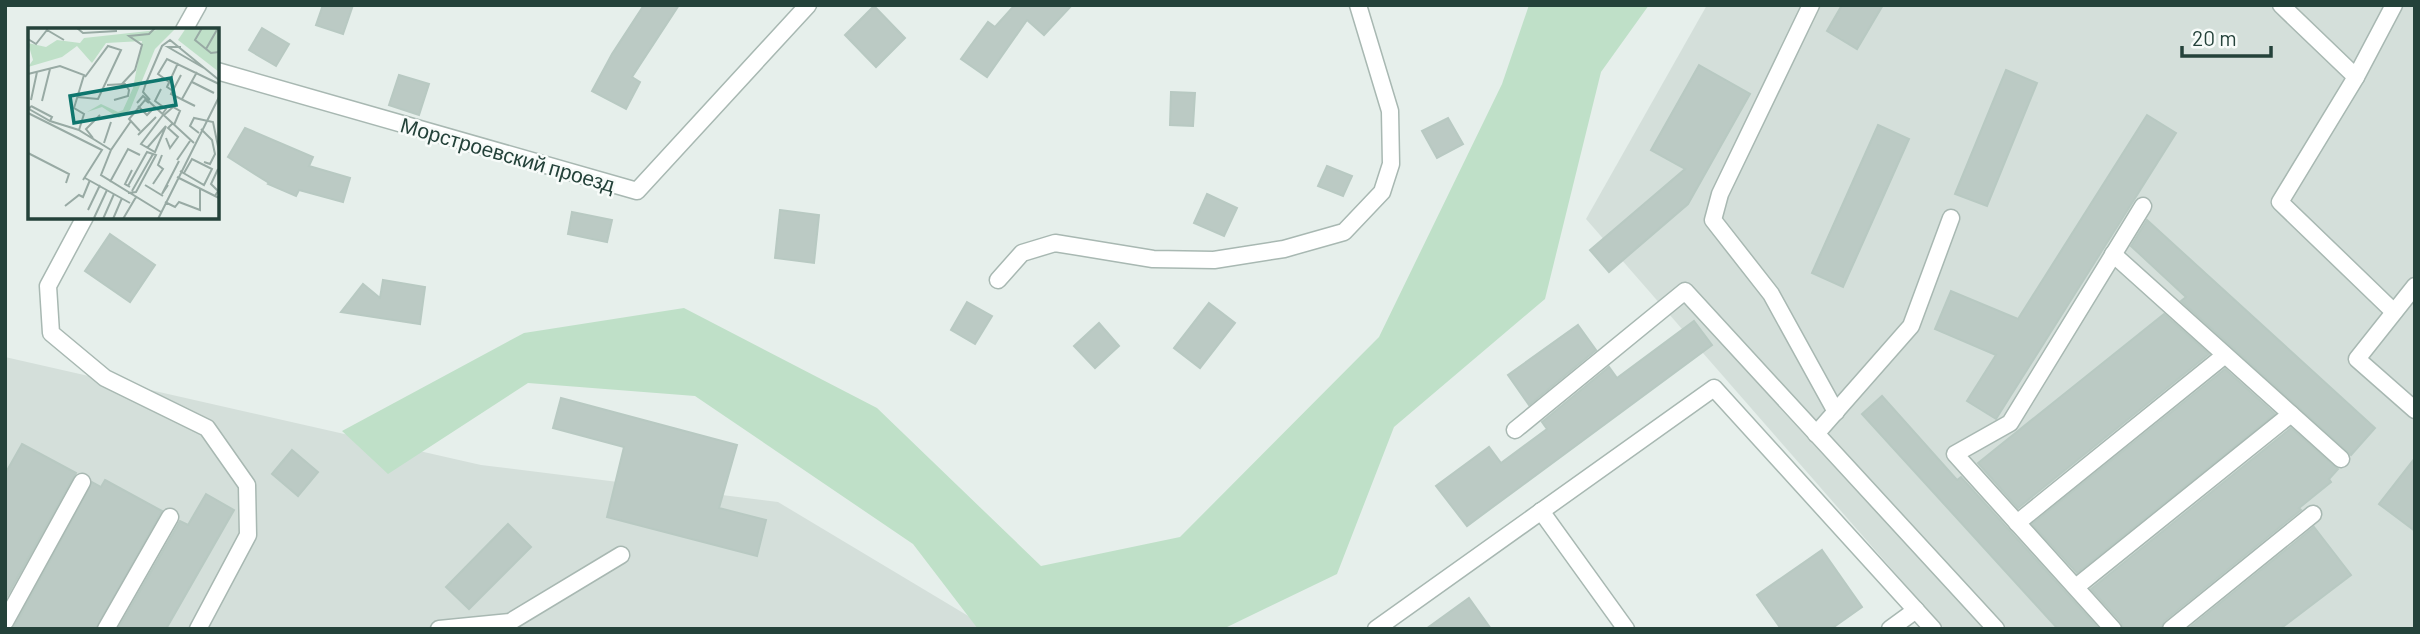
<svg xmlns="http://www.w3.org/2000/svg" width="2420" height="634" font-family="Barlow,sans-serif">
	<style>
		.built { fill: #d4dfda }
		.green { fill: #bfe0c8 }
		.building { fill: #bbcac4; stroke: #b8c9c2; stroke-width: 2 }
		.lines { fill: none; stroke-linecap: round; stroke-linejoin: round }
		.service-casing { stroke: #a8b8b2; stroke-width: 19 }
		.service { stroke: #fff; stroke-width: 16 }
		.labels { text-anchor: middle; dominant-baseline: central; stroke-width: 5; stroke-linejoin: round; paint-order: stroke }
		.street-label { font-size: 21px; fill: #24423a; stroke: #f7fbf9 }
		.inset-road { fill: none; stroke: #98aaa4; stroke-width: 2 }
		.view { fill: #0f766e; fill-opacity: 0.15; stroke: #0f766e; stroke-width: 3.5 }
		.inset-edge { fill: none; stroke: #24423a; stroke-width: 3.5 }
	</style>
	<rect width="100%" height="100%" fill="#e6efeb"/>
	<!-- built -->
	<g class="built">
		<polygon points="1707,5 2415,5 2415,629 1944,629 1586,219"/>
		<polygon points="5,357 481,465 778,502 990,629 5,629"/>
	</g>
	<!-- green -->
	<polygon class="green" points="1529,5 1649,5 1601,72 1545,299 1394,427 1337,574 1223,629 978,629 913,544 695,396 528,383 388,474 342,431 524,333 684,308 877,408 1041,566 1180,537 1379,337 1502,84"/>
	<!-- building -->
	<g class="building">
		<polygon points="323,5 353,5 343,34 316,25"/>
		<polygon points="644,5 679,5 632,77 640,82 626,109 592,91 612,54"/>
		<polygon points="1011,5 1072,5 1044,35 1027,20 987,77 961,59 988,22 995,27 1013,7"/>
		<polygon points="1842,5 1883,5 1857,49 1827,31"/>
		<polygon points="874,6 905,38 876,67 845,35"/>
		<polygon points="262,28 289,44 276,66 249,50"/>
		<polygon points="1699,65 1750,94 1688,204 1609,272 1590,250 1685,169 1651,150"/>
		<polygon points="2006,70 2037,83 1987,206 1955,194"/>
		<polygon points="399,75 429,84 419,115 389,105"/>
		<polygon points="1171,92 1195,93 1193,126 1170,125"/>
		<polygon points="2147,115 2176,133 1996,419 1967,401 1996,355 1935,329 1951,291 2018,319"/>
		<polygon points="1448,118 1463,144 1437,158 1422,131"/>
		<polygon points="1878,125 1909,139 1843,287 1812,273"/>
		<polygon points="245,128 313,157 309,166 350,178 343,202 299,190 296,196 268,184 269,183 228,157"/>
		<polygon points="1327,166 1352,176 1343,196 1318,186"/>
		<polygon points="1207,194 1237,208 1224,236 1194,223"/>
		<polygon points="780,210 819,215 814,263 775,258"/>
		<polygon points="572,212 612,220 607,242 568,234"/>
		<polygon points="2147,220 2375,428 2351,455 2181,301 2186,297 2131,246"/>
		<polygon points="110,234 155,265 130,302 85,271"/>
		<polygon points="383,280 425,287 420,324 341,312 363,284 380,298"/>
		<polygon points="967,302 992,316 975,344 951,330"/>
		<polygon points="1209,303 1235,323 1200,368 1174,348"/>
		<polygon points="2164,314 2209,354 2018,508 1978,463"/>
		<polygon points="1694,321 1712,345 1467,526 1436,486 1489,447 1501,463 1547,429 1542,422 1609,367 1617,378"/>
		<polygon points="1099,323 1119,346 1095,368 1074,346"/>
		<polygon points="1578,325 1596,350 1529,405 1508,375"/>
		<polygon points="2225,369 2275,414 2077,573 2032,524"/>
		<polygon points="1882,396 1957,480 1961,477 2099,629 2058,629 1862,414"/>
		<polygon points="561,398 737,445 719,508 766,520 757,556 607,517 624,447 553,428"/>
		<polygon points="2291,428 2338,469 2329,479 2331,482 2299,508 2301,510 2164,621 2161,629 2123,629 2121,622 2091,589"/>
		<polygon points="22,444 76,473 5,600 5,474"/>
		<polygon points="292,450 318,472 298,496 272,474"/>
		<polygon points="2415,458 2415,531 2379,504"/>
		<polygon points="105,480 162,511 96,629 13,629 92,482 101,487"/>
		<polygon points="206,494 234,510 166,629 118,629 180,521 188,525"/>
		<polygon points="508,524 531,547 469,609 446,587"/>
		<polygon points="2314,527 2351,575 2280,629 2188,629"/>
		<polygon points="1822,550 1862,607 1831,629 1781,629 1757,595"/>
		<polygon points="1469,598 1491,629 1426,629"/>
	</g>
	<g class="lines">
		<!-- service casing -->
		<g class="service-casing">
			<g id="service">
				<polyline points="1811,5 1720,194 1713,220 1771,294 1836,412"/>
				<polyline points="2281,5 2356,77"/>
				<polyline points="184,30 198,5"/>
				<polyline points="217,71 637,191 808,5"/>
				<polyline points="85,217 48,286 51,333 105,378 207,428 247,485 248,535 198,629"/>
				<polyline points="2113,254 2341,459"/>
				<polyline points="998,280 1022,253 1055,243 1153,259 1214,260 1284,249 1344,232 1382,192 1391,164 1390,111 1358,5"/>
				<polyline points="2415,286 2357,359 2415,410"/>
				<polyline points="2394,312 2280,202 2356,77 2394,5"/>
				<polyline points="1515,430 1685,291 1996,629"/>
				<polyline points="1816,434 1911,326 1951,218"/>
				<polyline points="1541,511 1626,629"/>
				<polyline points="2017,523 2225,355"/>
				<polyline points="2076,587 2291,414"/>
				<polyline points="5,622 82,482"/>
				<polyline points="106,629 170,517"/>
				<polyline points="439,629 510,622 621,555"/>
				<polyline points="1376,629 1714,388 1933,629"/>
				<polyline points="1890,629 1916,610"/>
				<polyline points="2113,629 1955,454 2010,423 2143,206"/>
				<polyline points="2171,629 2313,514"/>
			</g>
		</g>
		<!-- service -->
		<use href="#service" class="service"/>
	</g>
	<g class="labels">
		<!-- street labels -->
		<g class="street-label">
			<text transform="translate(508 154) rotate(16)">Морстроевский проезд</text>
		</g>
	</g>
	<!-- overview -->
	<g transform="translate(28 28)">
		<rect width="191" height="191" fill="#e6efeb"/>
		<path d="M148 0 127 21 102 82 91 90 74 79 59 84 73 76 90 84 95 82 105 60 114 13 78 15 64 35 49 18 34 29 0 39 5 32 0 15 18 19 29 12 52 15 56 10ZM158 0H191V44L150 12Z" fill="#bfe0c8"/>
		<path class="inset-road" d="M49 0 55 5 89 3M98 0H121M174 0 167 12 183 25 191 24M0 11 8 16 19 2 36 12M153 19H140L176 40M178 21 190 0M0 46 32 38 56 47 46 80 56 86 51 102 83 122M153 47 143 66 167 78M141 54 130 46 139 31 191 56M164 54 186 65M94 56 107 42 114 17 101 8 121 6 127 0M79 57 97 56 101 62 100 68 86 72M133 61 127 73 138 81 135 85M145 63 139 59 150 35M49 69 70 71 93 22 80 18 57 49M154 71 169 44M3 72 9 44M122 72 115 64 118 55 134 18 142 12 191 52M14 73 22 41M109 75 115 68 166 115M3 78 1 81 22 93 51 102M3 78 24 89 22 93M110 78 119 87 127 79M0 85 74 122 55 152M135 87 113 116 127 124 138 98M136 87 145 79 152 83 146 97M103 93 83 122 73 147 133 184M173 101 184 112 187 126 182 136 176 134M112 103 101 91 117 72 121 75M171 105 162 98 166 90 185 94 191 123M110 107 128 89M65 110 58 101 72 87M138 110 142 120 150 109 140 100 144 96M76 115 83 94M119 120 138 98M0 125 41 146 38 155M149 132 162 113M152 143 176 157 184 141 164 131 156 145M149 149 191 170M57 150 102 175M82 154 100 121 112 127M125 156 135 141 130 137 134 127M117 157 135 168M140 157 134 166 151 133M100 158 119 124 128 127 108 164 100 165M102 159 97 156 104 142M104 163 125 126M187 168 190 163 183 156 190 141M137 174 147 179 151 174 172 182V161M37 178 51 167 55 169 62 152M60 182 72 157M66 190 79 162M75 191 86 166M85 191 94 170M95 191 108 169M130 191 191 69"/>
		<path class="view" d="M143 50 148 77 46 95 42 68Z"/>
		<rect width="191" height="191" class="inset-edge"/>
	</g>
	<!-- border -->
	<rect width="2420" height="634" fill="none" stroke="#24423a" stroke-width="14"/>
	<!-- scale -->
	<path d="M2182 46v10h89v-10" fill="none" stroke="#24423a" stroke-width="3.5"/>
	<text x="2192" y="46" font-size="21" fill="#24423a" stroke="#f7fbf9" stroke-width="5" paint-order="stroke">20 m</text>
</svg>
